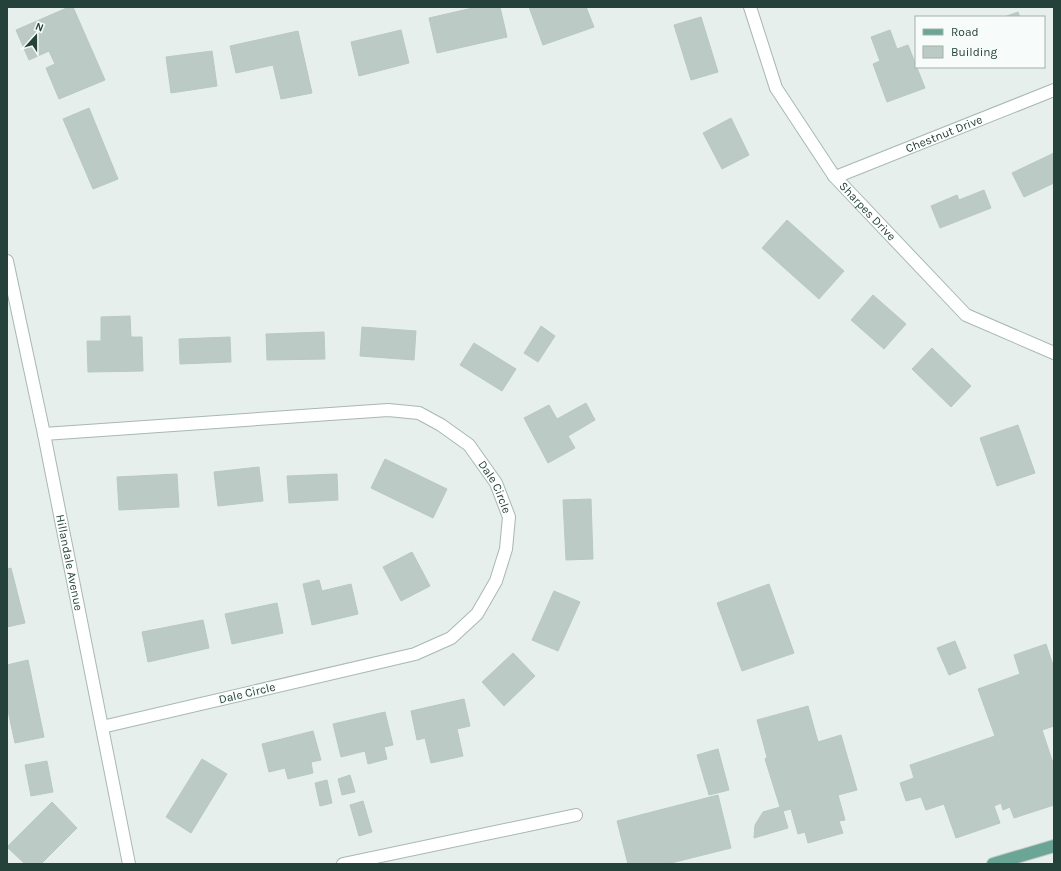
<svg xmlns="http://www.w3.org/2000/svg" width="1061" height="871" font-family="Karla,sans-serif">
	<style>
		.building { fill: #bbcac4; stroke: #b8c9c2 }
		.lines { fill: none; stroke-linecap: round; stroke-linejoin: round }
		.service-casing { stroke: #a8b8b2; stroke-width: 14 }
		.minor-casing { stroke: #a8b8b2; stroke-width: 14 }
		.primary-casing { stroke: #c2cac8; stroke-width: 14 }
		.service { stroke: #fff; stroke-width: 12 }
		.minor { stroke: #fff; stroke-width: 12 }
		.primary { stroke: #6aa596; stroke-width: 12 }
		.labels { text-anchor: middle; dominant-baseline: central; stroke-width: 3; stroke-linejoin: round; paint-order: stroke }
		.street-label { font-size: 12px; fill: #24423a; stroke: #f7fbf9 }
	</style>
	<rect width="100%" height="100%" fill="#e6efeb"/>
	<!-- building -->
	<g class="building">
		<polygon points="69,7 73,7 105,80 59,99 46,68 55,64 49,51 29,60 16,30"/>
		<polygon points="477,7 500,7 507,37 437,53 429,18"/>
		<polygon points="529,7 586,7 594,27 543,45"/>
		<polygon points="1018,12 1020,17 1004,17"/>
		<polygon points="701,17 718,72 691,80 674,25"/>
		<polygon points="401,30 409,63 359,76 351,42"/>
		<polygon points="890,30 897,49 908,45 925,88 887,102 873,64 880,61 871,37"/>
		<polygon points="298,31 312,93 281,99 273,65 236,73 230,46"/>
		<polygon points="212,51 217,86 171,93 166,57"/>
		<polygon points="89,108 118,179 93,189 63,119"/>
		<polygon points="731,118 749,155 722,169 703,133"/>
		<polygon points="1054,153 1054,183 1024,197 1012,173"/>
		<polygon points="984,190 991,208 940,228 931,206 957,195 959,200"/>
		<polygon points="787,220 844,271 819,299 762,248"/>
		<polygon points="873,295 906,324 884,349 851,320"/>
		<polygon points="130,316 131,337 142,337 143,371 88,372 87,341 101,341 101,317"/>
		<polygon points="541,326 555,336 538,362 524,353"/>
		<polygon points="362,327 416,331 414,360 360,356"/>
		<polygon points="324,332 325,359 267,360 266,334"/>
		<polygon points="230,337 231,362 180,364 179,339"/>
		<polygon points="474,343 516,369 502,391 460,365"/>
		<polygon points="932,348 971,386 951,407 912,369"/>
		<polygon points="586,403 595,420 568,436 575,448 548,463 524,418 549,405 557,419"/>
		<polygon points="1018,425 1035,473 997,486 980,438"/>
		<polygon points="385,459 447,489 433,518 371,488"/>
		<polygon points="259,467 263,501 218,506 214,472"/>
		<polygon points="177,474 179,507 119,510 117,477"/>
		<polygon points="337,474 338,500 289,503 287,476"/>
		<polygon points="591,499 593,559 566,560 563,500"/>
		<polygon points="412,552 430,586 401,601 383,567"/>
		<polygon points="11,568 25,623 7,627 7,569"/>
		<polygon points="319,580 322,591 351,584 358,614 312,625 303,584"/>
		<polygon points="769,584 794,653 742,671 717,603"/>
		<polygon points="554,591 580,602 558,651 532,640"/>
		<polygon points="277,603 283,633 232,644 225,614"/>
		<polygon points="203,620 209,648 148,662 142,632"/>
		<polygon points="955,641 966,668 949,675 937,648"/>
		<polygon points="1046,644 1054,668 1054,726 1042,730 1054,766 1054,805 1014,818 1010,807 1003,810 1001,803 994,806 1000,823 956,838 944,804 926,810 921,797 906,801 900,783 914,778 910,765 995,736 978,689 1020,674 1014,655"/>
		<polygon points="513,653 535,676 504,706 482,682"/>
		<polygon points="28,660 44,737 15,743 7,706 7,665"/>
		<polygon points="464,699 470,726 457,729 463,756 431,763 425,738 417,740 411,711"/>
		<polygon points="808,706 818,742 841,735 857,790 838,795 845,820 839,821 843,833 808,843 805,832 798,834 791,809 783,811 788,828 754,838 755,825 763,812 780,807 765,759 767,757 757,720"/>
		<polygon points="385,712 393,745 384,747 387,759 368,764 365,751 341,757 333,724"/>
		<polygon points="313,731 321,760 311,762 313,773 288,779 285,768 269,772 262,744"/>
		<polygon points="718,749 729,790 709,795 697,755"/>
		<polygon points="202,759 227,774 191,833 166,817"/>
		<polygon points="47,761 53,792 31,796 25,765"/>
		<polygon points="350,775 355,792 342,795 338,779"/>
		<polygon points="327,780 332,803 320,806 315,783"/>
		<polygon points="718,795 731,848 667,864 628,864 617,821"/>
		<polygon points="363,801 372,832 359,836 350,805"/>
		<polygon points="52,802 77,828 41,864 25,864 7,847"/>
	</g>
	<g class="lines">
		<!-- service casing -->
		<g class="service-casing">
			<polyline id="service" points="343,864 576,815"/>
		</g>
		<!-- minor casing -->
		<g class="minor-casing">
			<g id="minor">
				<path id="s1" d="M750 7 776 88 834 176 966 315 1054 353"/>
				<path id="s2" d="M834 176H838L1054 90"/>
				<path id="s3" d="M7 261 44 434 129 864"/>
				<path id="s4" d="M44 434 388 410 419 413 441 425 469 445 496 483 509 517 506 549 496 581 477 614 451 638 415 654 102 727"/>
			</g>
		</g>
		<!-- primary casing -->
		<g class="primary-casing">
			<polyline id="primary" points="993,864 1054,846"/>
		</g>
		<!-- service -->
		<use href="#service" class="service"/>
		<!-- minor -->
		<use href="#minor" class="minor"/>
		<!-- primary -->
		<use href="#primary" class="primary"/>
	</g>
	<g class="labels">
		<!-- street labels -->
		<g class="street-label">
			<text stroke="none"><textPath href="#s2" startOffset="118">Chestnut Drive</textPath></text>
			<text stroke="none"><textPath href="#s1" startOffset="239">Sharpes Drive</textPath></text>
			<text stroke="none"><textPath href="#s4" startOffset="485">Dale Circle</textPath></text>
			<text stroke="none"><textPath href="#s3" startOffset="308">Hillandale Avenue</textPath></text>
			<text transform="translate(247 693) rotate(-13)">Dale Circle</text>
		</g>
	</g>
	<!-- border -->
	<rect width="1061" height="871" fill="none" stroke="#24423a" stroke-width="16"/>
	<!-- legend -->
	<rect x="915" y="16" width="130" height="52" fill="#f7fbf9" stroke="#a3b1ad"/>
	<rect x="923" y="29" width="20" height="6" fill="#6aa596" stroke="#a3b1ad"/>
	<text x="951" y="36" font-size="12" fill="#24423a">Road</text>
	<rect x="923" y="46" width="20" height="12" fill="#bbcac4" stroke="#a3b1ad"/>
	<text x="951" y="56" font-size="12" fill="#24423a">Building</text>
	<!-- north arrow -->
	<g transform="translate(36 36) rotate(21)" stroke="#f7fbf9" stroke-width="3" paint-order="stroke">
	<path d="M0-3L7 15L0 10L-7 15Z" fill="#24423a"/>
	<text y="-6" font-size="11" font-weight="bold" text-anchor="middle" fill="#24423a">N</text>
	</g>
</svg>
